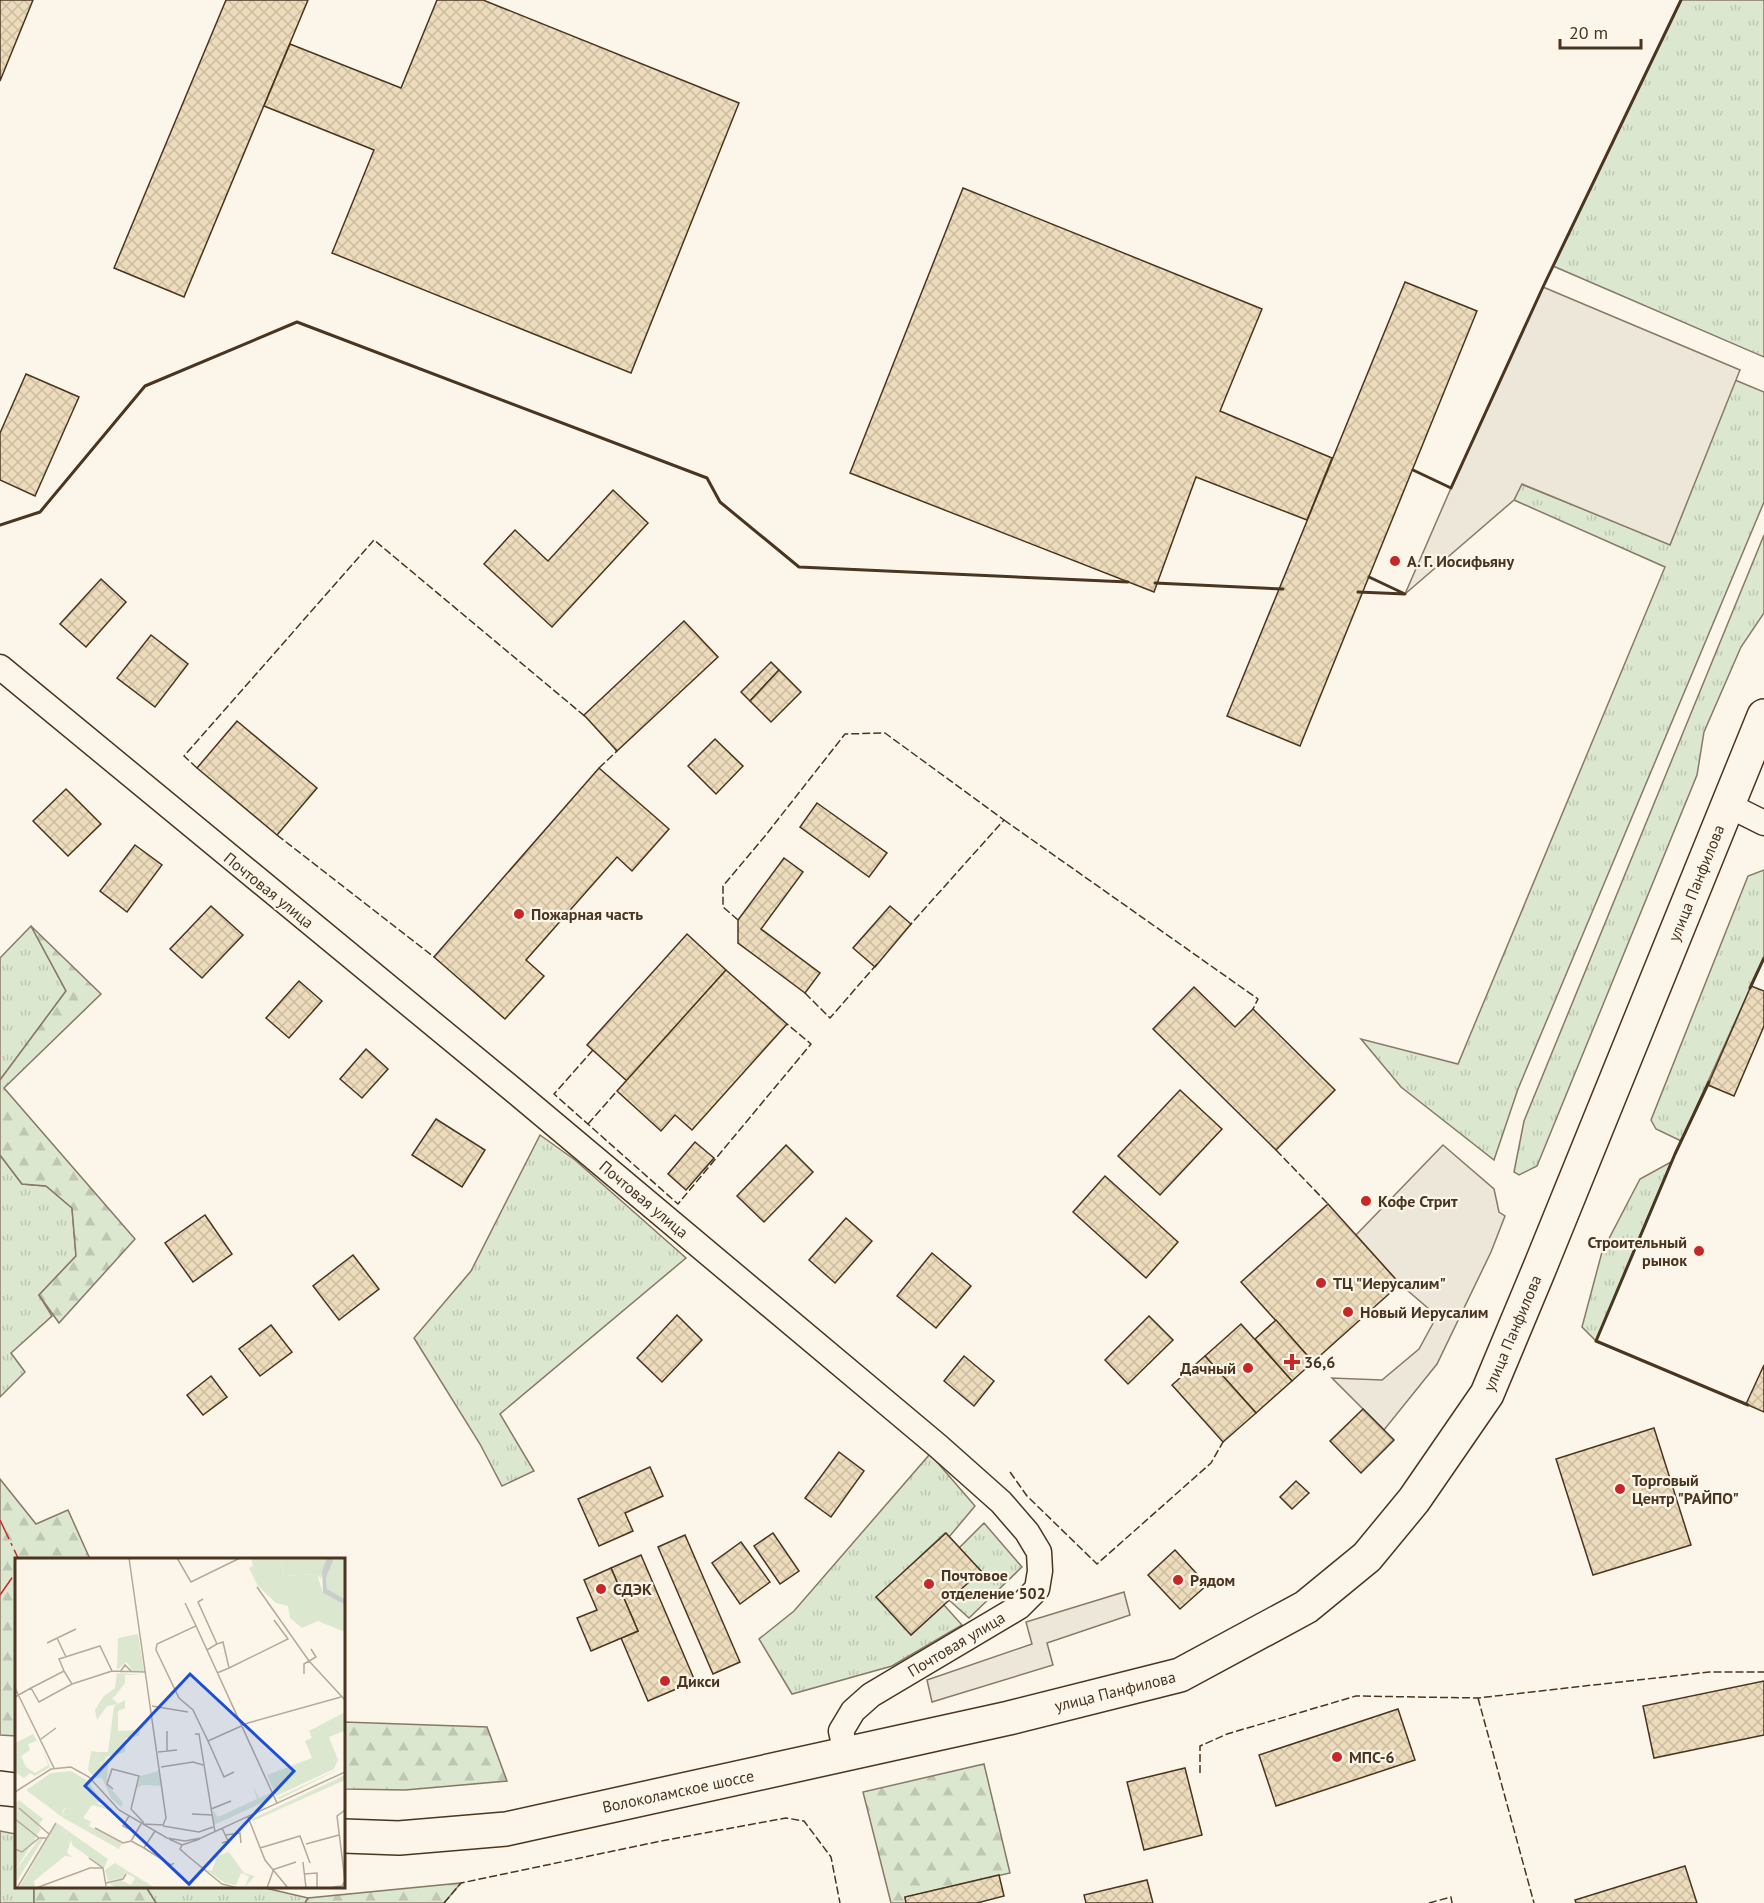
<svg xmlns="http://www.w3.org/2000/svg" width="1764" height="1903" font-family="'PT Sans',sans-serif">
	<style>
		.grass { fill: url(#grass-tufts); stroke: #887966; stroke-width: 1.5 }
		.forest { fill: url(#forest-firs); stroke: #887966; stroke-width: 1.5 }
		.parking { fill: #ede7d9; stroke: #887966; stroke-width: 1.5 }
		.building { fill: url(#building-cross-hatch); stroke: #4a3520; stroke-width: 1.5 }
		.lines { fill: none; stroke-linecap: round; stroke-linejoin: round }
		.street-casing { stroke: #4a3520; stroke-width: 27 }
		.primary-casing { stroke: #4a3520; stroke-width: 36 }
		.street { stroke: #fbf6e9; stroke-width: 24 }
		.primary { stroke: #fbf6e9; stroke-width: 33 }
		.fence { stroke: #4a3520; stroke-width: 1.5; stroke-dasharray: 8 3; stroke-linecap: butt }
		.wall { stroke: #4a3520; stroke-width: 3 }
		.power { stroke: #c62828; stroke-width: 1.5; stroke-dasharray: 21 4.5 3 4.5; stroke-linecap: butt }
		.poi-dot { fill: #c62828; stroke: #fbf6e9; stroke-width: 2 }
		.labels { text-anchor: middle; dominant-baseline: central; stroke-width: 4.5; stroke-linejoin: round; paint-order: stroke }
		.poi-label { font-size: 16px; font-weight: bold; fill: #4a3520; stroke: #fbf6e9; text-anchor: start }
		.street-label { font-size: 16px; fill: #4a3520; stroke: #fbf6e9 }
		.inset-road { fill: none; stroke: #b4a999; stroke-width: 1.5 }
		.view { fill: #1d4ed8; fill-opacity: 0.15; stroke: #1d4ed8; stroke-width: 3 }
		.inset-edge { fill: none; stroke: #4a3520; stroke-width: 3 }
	</style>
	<defs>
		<pattern id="grass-tufts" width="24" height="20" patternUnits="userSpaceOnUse" patternTransform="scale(1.5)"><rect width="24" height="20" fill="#dce7d0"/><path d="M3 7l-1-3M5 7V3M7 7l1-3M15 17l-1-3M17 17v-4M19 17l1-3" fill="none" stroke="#bec7b2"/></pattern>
		<pattern id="forest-firs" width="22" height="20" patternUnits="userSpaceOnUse" patternTransform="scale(1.5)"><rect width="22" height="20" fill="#dce7d0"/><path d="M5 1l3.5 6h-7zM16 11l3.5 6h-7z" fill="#bec7b2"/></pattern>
		<pattern id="building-cross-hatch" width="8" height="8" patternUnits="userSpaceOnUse" patternTransform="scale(1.5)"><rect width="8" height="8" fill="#ecdcbc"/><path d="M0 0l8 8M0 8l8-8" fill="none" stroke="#ccbda1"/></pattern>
	</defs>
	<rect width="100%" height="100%" fill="#fbf6e9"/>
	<!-- grass -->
	<g class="grass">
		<polygon points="1681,0 1764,0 1764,357 1553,266"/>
		<polygon points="1735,380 1764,392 1764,502 1518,1089 1494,1160 1401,1087 1361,1039 1458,1064 1665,567 1514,500 1521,484 1670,544"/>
		<polygon points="1764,535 1764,613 1741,647 1704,732 1697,775 1537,1166 1519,1175 1514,1172 1524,1121"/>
		<polygon points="1764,870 1764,958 1681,1141 1656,1129 1651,1120 1748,876"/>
		<polygon points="31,926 66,991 0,1080 0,958"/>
		<polygon points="540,1135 575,1160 686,1258 500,1414 534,1471 502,1486 480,1444 414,1338 471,1271"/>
		<polygon points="0,1155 22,1184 46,1186 72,1208 76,1256 39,1295 52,1316 11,1353 25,1372 0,1397"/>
		<polygon points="1671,1162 1596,1341 1582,1327 1602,1252 1640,1179"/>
		<polygon points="930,1454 975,1506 949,1537 945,1533 877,1597 911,1635 944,1605 962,1625 892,1666 792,1694 759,1639 794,1611"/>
		<polygon points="984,1523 1022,1567 969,1618 949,1600 981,1571 959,1548"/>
		<polygon points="0,1831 16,1834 16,1886 34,1887 34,1903 0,1903"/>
		<polygon points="146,1887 261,1887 308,1898 305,1903 156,1903"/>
	</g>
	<!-- forest -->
	<g class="forest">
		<polygon points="31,926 101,994 4,1088 135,1239 59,1323 39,1295 76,1256 72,1208 46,1186 22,1184 0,1155 0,1080 66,991"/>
		<polygon points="0,1479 36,1524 68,1510 90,1559 16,1560 16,1736 0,1735"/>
		<polygon points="344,1722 487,1727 507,1781 405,1790 344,1789"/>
		<polygon points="984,1764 1010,1873 905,1897 906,1903 891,1903 863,1792"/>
		<polygon points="461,1883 444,1903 305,1903 308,1898"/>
		<polygon points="34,1887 146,1887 156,1903 34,1903"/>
	</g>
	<!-- parking -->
	<g class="parking">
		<polygon points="1543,287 1740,370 1670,545 1522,484 1514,500 1405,594 1451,488"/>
		<polygon points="1443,1145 1494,1189 1499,1212 1505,1216 1491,1252 1437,1364 1384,1430 1332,1378 1382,1380 1419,1349 1437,1316 1400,1284 1356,1235"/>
		<polygon points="1124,1592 1130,1615 1047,1643 1053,1665 932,1702 927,1680 1032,1644 1026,1622"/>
	</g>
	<!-- building -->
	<g class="building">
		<polygon points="0,0 33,0 0,81"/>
		<polygon points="226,0 308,0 184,297 114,268"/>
		<polygon points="437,0 483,0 739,103 631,373 332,253 374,150 264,106 290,44 401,88"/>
		<polygon points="963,188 1262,309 1220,411 1332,458 1307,520 1196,477 1154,592 850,473"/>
		<polygon points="1405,282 1477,311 1300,746 1227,716"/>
		<polygon points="26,374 79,397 35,496 0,480 0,433"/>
		<polygon points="613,490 648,523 552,627 484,564 515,530 548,561"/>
		<polygon points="101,579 126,602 86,647 60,624"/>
		<polygon points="684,621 718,657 617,751 584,715"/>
		<polygon points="151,635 188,664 155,707 117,678"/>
		<polygon points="771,662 779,670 750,701 741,692"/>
		<polygon points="779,670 801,692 771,722 750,701"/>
		<polygon points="237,721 317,788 277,835 197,768"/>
		<polygon points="715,739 743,766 716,794 688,766"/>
		<polygon points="599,768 669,829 632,871 617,857 526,960 544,976 505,1019 434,957"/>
		<polygon points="66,789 101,824 68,856 33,821"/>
		<polygon points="817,803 887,853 869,877 800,827"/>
		<polygon points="135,845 162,865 127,912 100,891"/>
		<polygon points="784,858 803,872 761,929 820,973 805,993 738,943 738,920"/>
		<polygon points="211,906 243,935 202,978 170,949"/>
		<polygon points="890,906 911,924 875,967 853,948"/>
		<polygon points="687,934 726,970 627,1081 587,1045"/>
		<polygon points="726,970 787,1024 692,1130 675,1115 661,1131 617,1091"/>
		<polygon points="299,981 322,1001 289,1038 266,1018"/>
		<polygon points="1751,986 1764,991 1764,1026 1734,1096 1708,1085"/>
		<polygon points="1194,987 1235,1027 1253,1009 1335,1090 1276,1150 1153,1029"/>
		<polygon points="366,1049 388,1069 362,1098 340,1079"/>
		<polygon points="1180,1090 1222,1129 1160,1195 1118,1156"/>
		<polygon points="436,1119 485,1150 462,1187 412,1155"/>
		<polygon points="695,1142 714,1158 686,1190 668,1174"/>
		<polygon points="786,1145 813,1172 764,1222 737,1196"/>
		<polygon points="1105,1176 1178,1242 1146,1278 1073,1212"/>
		<polygon points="1328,1204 1400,1284 1313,1362 1241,1282"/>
		<polygon points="205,1215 232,1254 193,1282 165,1243"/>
		<polygon points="846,1218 872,1241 835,1283 809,1260"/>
		<polygon points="932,1253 971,1286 936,1328 897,1296"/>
		<polygon points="353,1255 379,1289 339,1320 313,1286"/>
		<polygon points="677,1315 702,1340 662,1382 637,1358"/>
		<polygon points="1149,1316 1173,1340 1128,1384 1105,1360"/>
		<polygon points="1276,1320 1313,1362 1292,1381 1255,1339"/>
		<polygon points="1241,1324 1292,1381 1256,1413 1205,1356"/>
		<polygon points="271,1325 292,1352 260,1376 239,1349"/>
		<polygon points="964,1356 994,1381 974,1406 944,1381"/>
		<polygon points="1205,1356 1256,1413 1223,1442 1172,1385"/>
		<polygon points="1764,1365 1764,1412 1746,1404"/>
		<polygon points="211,1376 227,1397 203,1415 187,1395"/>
		<polygon points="1363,1409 1394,1440 1361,1473 1330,1441"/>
		<polygon points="1654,1428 1691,1545 1593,1575 1556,1459"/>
		<polygon points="839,1452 864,1471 831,1517 805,1498"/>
		<polygon points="650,1467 663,1496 625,1513 633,1531 599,1546 578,1499"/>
		<polygon points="1296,1481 1309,1493 1292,1509 1280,1497"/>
		<polygon points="773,1533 799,1571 780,1584 754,1546"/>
		<polygon points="946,1533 981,1571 911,1635 876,1597"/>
		<polygon points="685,1535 740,1662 713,1674 658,1547"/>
		<polygon points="741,1542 770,1582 740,1604 712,1563"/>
		<polygon points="1175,1550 1207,1585 1180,1609 1148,1575"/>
		<polygon points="641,1555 695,1681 648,1701 621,1638 638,1631 611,1568"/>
		<polygon points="611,1568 638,1631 591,1651 577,1618 597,1610 584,1580"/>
		<polygon points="1764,1681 1764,1735 1654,1758 1643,1706"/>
		<polygon points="1398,1709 1415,1760 1276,1806 1259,1755"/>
		<polygon points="1185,1768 1202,1835 1144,1850 1127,1782"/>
		<polygon points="1685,1866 1697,1903 1576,1903 1575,1900"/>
		<polygon points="999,1875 1004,1896 977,1903 906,1903 905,1897"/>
		<polygon points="1147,1880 1153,1903 1086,1903 1084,1895"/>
	</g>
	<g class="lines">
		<!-- street casing -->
		<g class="street-casing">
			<g id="street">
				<polyline points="0,667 517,1093 938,1446 1001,1502 1027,1532 1039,1552 1040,1571 1037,1589 1019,1607 871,1695 853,1711 841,1731 846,1753"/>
				<polyline points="1728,805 1764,823"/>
			</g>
		</g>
		<!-- primary casing -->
		<g class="primary-casing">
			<g id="primary">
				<polyline points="0,1788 16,1790"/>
				<polyline points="344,1836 399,1838 506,1829 1009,1718 1180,1675 1306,1607 1367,1557 1414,1500 1487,1394 1538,1272 1764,716"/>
			</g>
		</g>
		<!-- street -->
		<use href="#street" class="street"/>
		<!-- primary -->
		<use href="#primary" class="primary"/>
		<!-- fence -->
		<g class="fence">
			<polyline points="197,768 184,756 374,540 587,718"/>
			<polyline points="599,768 617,751 615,749"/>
			<polyline points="1004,820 1258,999 1253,1009"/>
			<polyline points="277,835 434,957"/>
			<polyline points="738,920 723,907 723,886 765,836 845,734 885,733 1004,820 910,925"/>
			<polyline points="805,993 830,1018 877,964"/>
			<polyline points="593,1050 554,1094 678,1204 811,1044 787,1024"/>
			<polyline points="588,1124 617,1091"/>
			<polyline points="1276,1150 1328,1204"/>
			<polyline points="1010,1472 1027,1496 1097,1564 1211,1463 1223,1442"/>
			<polyline points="1478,1698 1534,1903"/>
			<polyline points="1200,1773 1200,1746 1227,1734 1356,1696 1478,1698 1709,1672 1764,1672"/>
			<polyline points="444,1903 461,1883 661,1841 786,1818 804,1821 831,1857 840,1903"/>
			<polyline points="1429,1903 1451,1897 1452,1903"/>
		</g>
		<!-- wall -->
		<g class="wall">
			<polyline points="1413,470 1451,488 1543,287 1681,0"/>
			<polyline points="0,525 40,512 145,386 297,322 707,478 720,502 799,567 1128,582"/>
			<polyline points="1155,583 1283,589"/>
			<polyline points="1358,592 1405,594 1369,577"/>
			<polyline points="1750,988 1764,958"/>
			<polyline points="1709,1082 1675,1154 1596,1341 1748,1405"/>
		</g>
		<!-- power -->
		<g class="power">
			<polyline points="0,1520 19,1560"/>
			<polyline points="0,1595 16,1572"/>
		</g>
	</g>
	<!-- markers -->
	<g class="poi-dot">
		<circle cx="1395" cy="561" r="6"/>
		<circle cx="519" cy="914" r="6"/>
		<circle cx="1366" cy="1201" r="6"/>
		<circle cx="1699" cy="1251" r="6"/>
		<circle cx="1321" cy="1283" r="6"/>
		<circle cx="1348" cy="1312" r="6"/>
		<path d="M1289 1353h6v6h6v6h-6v6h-6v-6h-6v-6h6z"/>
		<circle cx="1248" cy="1368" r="6"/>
		<circle cx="1620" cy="1489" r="6"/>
		<circle cx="1178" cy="1580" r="6"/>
		<circle cx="929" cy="1584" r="6"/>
		<circle cx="601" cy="1589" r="6"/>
		<circle cx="665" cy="1681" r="6"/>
		<circle cx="1337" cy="1757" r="6"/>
	</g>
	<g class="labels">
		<!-- poi labels -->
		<g class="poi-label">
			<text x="1407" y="561">А. Г. Иосифьяну</text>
			<text x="531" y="914">Пожарная часть</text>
			<text x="1378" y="1201">Кофе Стрит</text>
			<text x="1687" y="1242" text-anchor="end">Строительный<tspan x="1687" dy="18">рынок</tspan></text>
			<text x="1333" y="1283">ТЦ "Иерусалим"</text>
			<text x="1360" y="1312">Новый Иерусалим</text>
			<text x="1304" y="1362">36,6</text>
			<text x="1236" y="1368" text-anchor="end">Дачный</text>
			<text x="1632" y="1480">Торговый<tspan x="1632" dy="18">Центр "РАЙПО"</tspan></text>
			<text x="941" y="1575">Почтовое<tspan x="941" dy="18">отделение 502</tspan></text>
			<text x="1190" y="1580">Рядом</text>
			<text x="613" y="1589">СДЭК</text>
			<text x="677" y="1681">Дикси</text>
			<text x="1349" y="1757">МПС-6</text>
		</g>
		<!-- street labels -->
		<g class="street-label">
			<text transform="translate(1696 883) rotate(-68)">улица Панфилова</text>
			<text transform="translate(269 890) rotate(39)">Почтовая улица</text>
			<text transform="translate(644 1199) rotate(40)">Почтовая улица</text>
			<text transform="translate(1512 1333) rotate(-67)">улица Панфилова</text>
			<text transform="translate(956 1644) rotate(-31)">Почтовая улица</text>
			<text transform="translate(1115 1691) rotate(-14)">улица Панфилова</text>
			<text transform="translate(678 1791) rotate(-12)">Волоколамское шоссе</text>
		</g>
	</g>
	<!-- overview -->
	<g transform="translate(15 1558)">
		<rect width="330" height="330" fill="#fbf6e9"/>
		<path d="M265 0H312L306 21 302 16 269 18ZM319 0H330V41L312 31 311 20ZM123 76 129 113 119 114 111 104 102 112 103 80ZM102 115 130 117H110V125L100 138 85 148 88 139 100 130ZM110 142V150L103 153V173L125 172 124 178 111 180 110 194 91 199 88 208 86 203 81 215 76 208 84 194H93L99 148ZM330 154 329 173 314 179 323 202 319 211 261 238 252 217 297 200 290 183 297 180 294 173ZM330 208 265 241 262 240ZM56 213 73 223 88 245 62 244 56 251 49 250 47 259 11 232 36 215ZM144 213 146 228 127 227 122 231 125 218ZM330 217V222L238 263 237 261ZM238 228 244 240 257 234 259 239 199 267 198 252 203 259 242 241ZM62 256 76 264 74 268 107 285 104 291 52 262ZM42 265 93 301 89 310 58 288 56 282 52 295 58 299 50 298 19 323 20 330H4ZM214 294 229 315 240 318 230 329 234 318 226 315 221 327 210 325 190 311 197 313 202 298ZM100 305 140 330H103L94 326 106 322 116 327 120 320 110 315 107 320 93 323 90 312Z" fill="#dce7d0"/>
		<path d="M236 0H265L269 18 302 16 308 35 330 47V74L303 63 287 70 275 60 273 48 261 45 243 28 234 10 238 8ZM88 139 86 148 96 139 103 146 92 148 82 162 80 152ZM18 176 22 183 13 186 15 192 6 198 11 209 20 215 33 207 28 192 35 209 20 218 15 215 9 220 0 214V185ZM76 193 84 194 76 208 81 215 84 203 88 208 93 199 92 226 108 245 106 249 96 240 87 220H80L73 212ZM74 228 79 235 78 243 98 253 77 247 68 260 62 257 52 262 47 259 50 250 56 251 58 243 62 244ZM24 281H28L0 326V313Z" fill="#dce7d0"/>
		<path d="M4 242 28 261 23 268 26 271 0 313V246Z" fill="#dce7d0"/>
		<path d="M312 0H319L311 20 312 31 330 41V47L308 35 307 13Z" fill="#c9cecd"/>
		<path class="inset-road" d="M114 0 151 260 148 267 128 266M162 0 176 24 225 0M242 29 294 103 330 142M188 41 183 44 202 86 192 92M170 45 181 68 142 86 141 92 164 140 178 152 193 183 233 165 326 139M181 68 262 245M42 80 51 99M32 85 61 71M202 86 208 84 214 110 202 115M214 110 273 81 259 62M49 113 44 101 85 88 97 113 57 126M97 113 131 114M105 114 110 107 117 114M289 116V106L301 99 296 91M0 130 39 210M0 139 16 130 49 113 57 126 24 144 16 130M137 148 173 154M152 173V193M180 176H184L200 274M26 181 41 170M193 183 209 219 219 214M143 194 162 192M146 209 178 204 188 207M98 231 92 226 97 211 124 218 116 251 129 265M0 234 36 211 56 209 74 219 104 252 152 280 170 283 186 280 330 214M4 250 34 276M196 251 216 243M177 256 197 257M233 259 250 302 273 330M0 261 24 280M126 266 116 283 129 290 140 273M148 268 184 274 198 269M80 270 108 285 116 283M207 270 213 283 207 285M114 271 108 268 114 258M211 277 225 275 226 285M154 281 167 287 185 281M291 286 324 277M167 287 165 291 174 299 207 326 223 330M129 290 156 307 159 305M245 290 285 278 295 305M0 291 7 294 24 280H31M74 300 88 310 91 328M288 304 291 330M257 312 281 304M289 316 302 315V330M91 325 108 321 111 316M318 329 327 328 330 323 322 258 330 252M2 330 41 265M21 330 75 310H88M78 330H98M252 330 258 313"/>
		<path class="view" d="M175 116 279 213 174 326 70 228Z"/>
		<rect width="330" height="330" class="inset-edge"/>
	</g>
	<!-- scale -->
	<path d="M1560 39v9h81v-9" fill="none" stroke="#4a3520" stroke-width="3"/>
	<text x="1569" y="39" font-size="18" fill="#4a3520" stroke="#fbf6e9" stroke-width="4.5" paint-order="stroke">20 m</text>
</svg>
